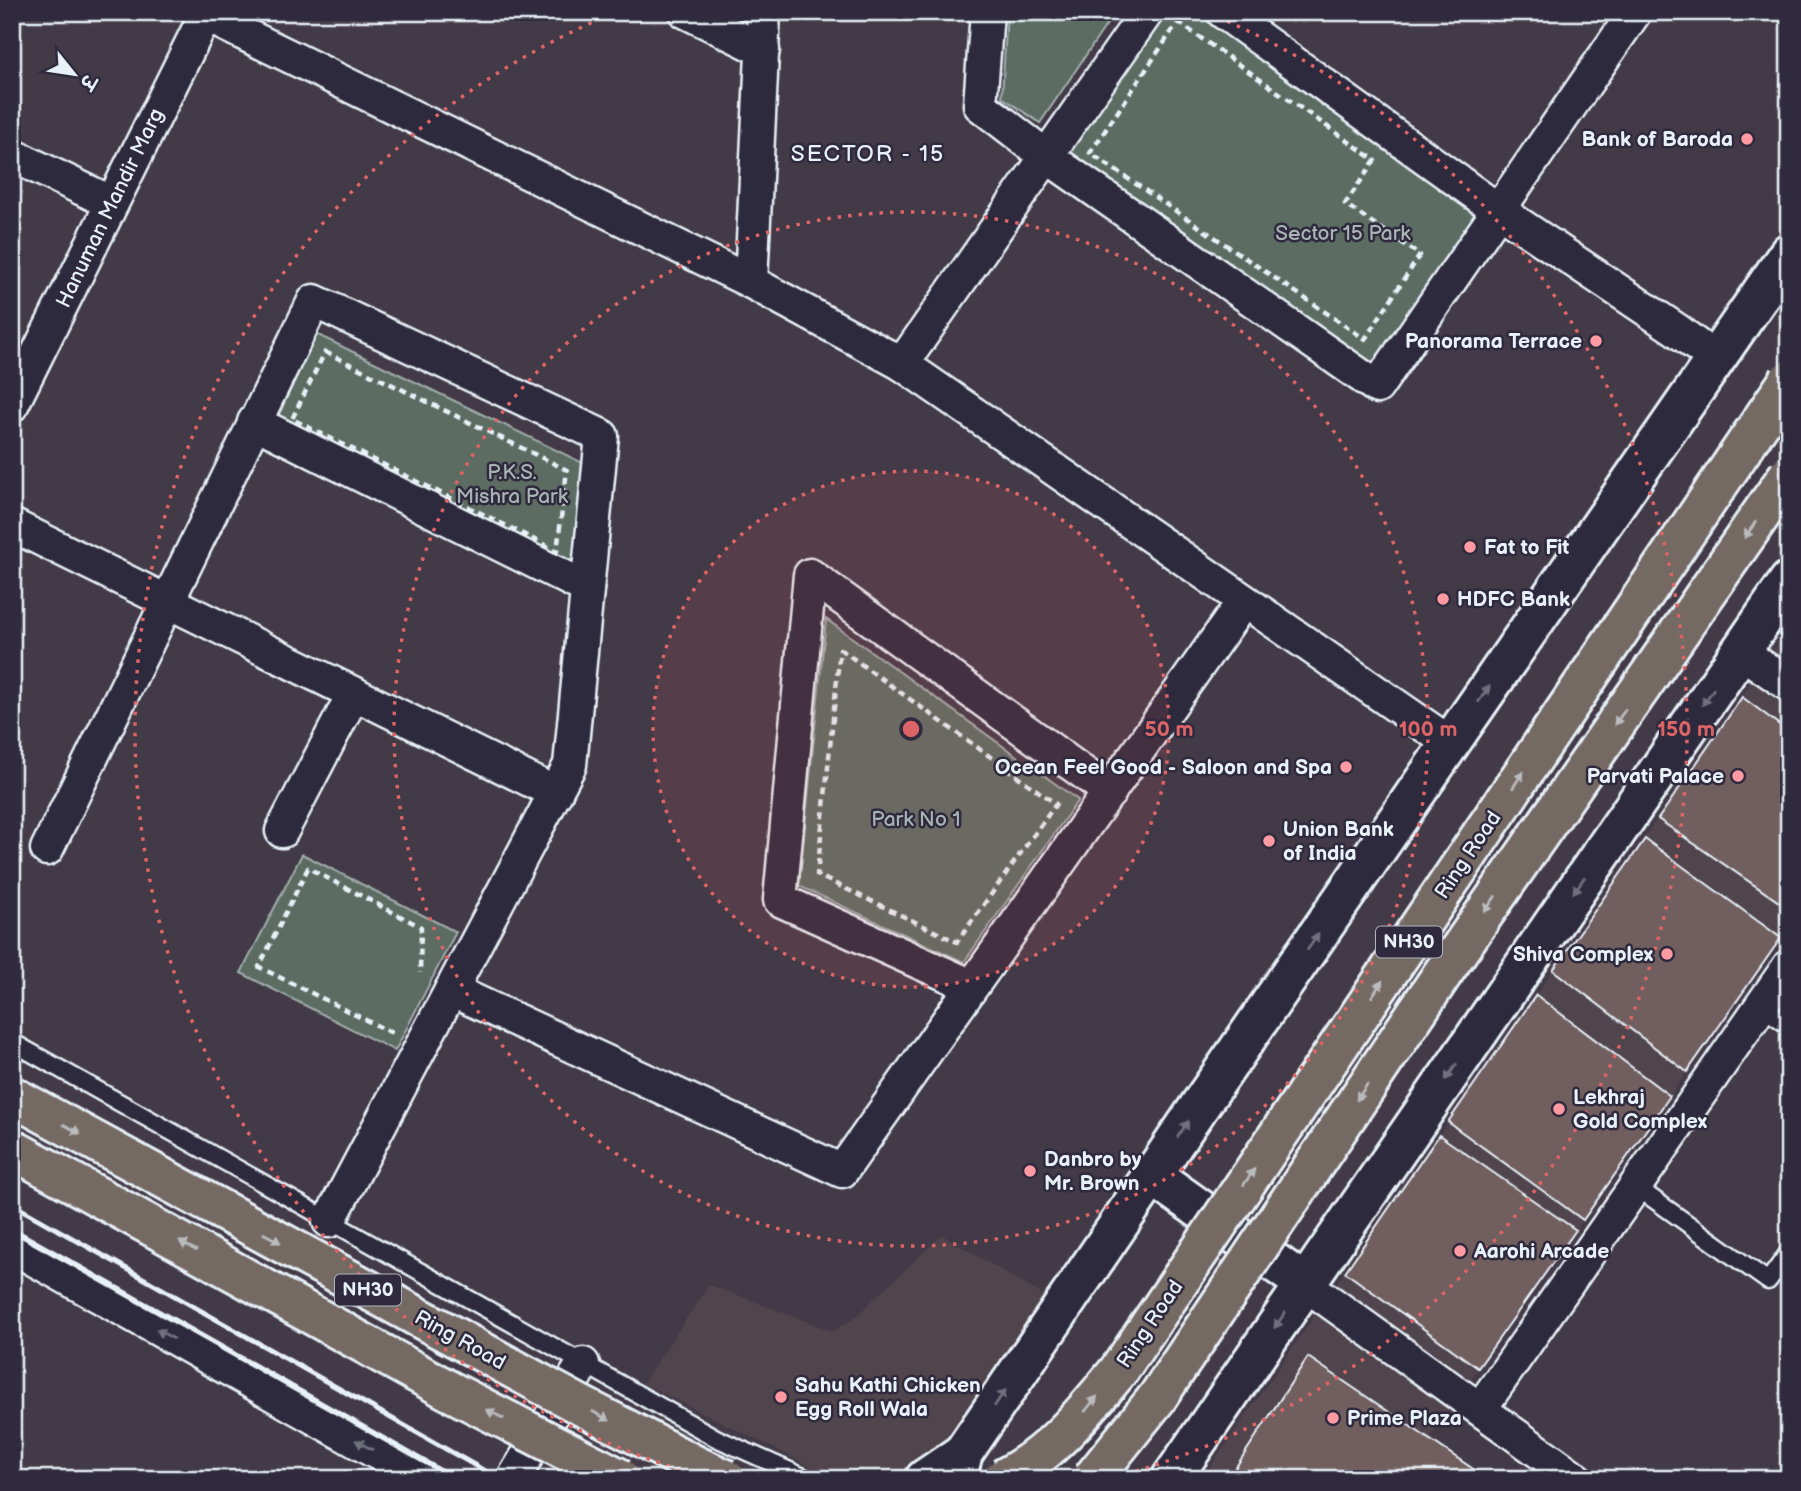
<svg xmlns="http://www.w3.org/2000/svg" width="1801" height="1491" font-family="'Balsamiq Sans','Playpen Sans Deva',sans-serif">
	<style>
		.built { fill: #51454e }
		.green { fill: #5c6c62; stroke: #a2aead; stroke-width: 2 }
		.building { fill: #715f5e; stroke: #e8f1f8; stroke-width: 2 }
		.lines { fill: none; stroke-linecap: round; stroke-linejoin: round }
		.lane-casing { stroke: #e8f1f8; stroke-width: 21 }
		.street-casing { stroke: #e8f1f8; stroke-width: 37 }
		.secondary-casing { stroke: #e8f1f8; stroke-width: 44 }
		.path { stroke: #e8f1f8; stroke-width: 4.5; stroke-dasharray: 7 5; stroke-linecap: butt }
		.lane { stroke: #2f2a3d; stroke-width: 16 }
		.street { stroke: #2f2a3d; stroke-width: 32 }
		.secondary { stroke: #2f2a3d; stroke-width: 38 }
		.rail { stroke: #e8f1f8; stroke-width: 5 }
		.highway-bridge-casing { stroke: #e8f1f8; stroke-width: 44; stroke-linecap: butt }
		.highway-bridge { stroke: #756964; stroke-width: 38 }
		.oneway { fill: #babbbd }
		.oneway2 { fill: #70707e }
		.ring { fill: none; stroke: #db6466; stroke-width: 3.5; stroke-dasharray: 3.5 7 }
		.poi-dot { fill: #ff9aa2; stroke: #2f2a3d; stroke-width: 2.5 }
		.labels { text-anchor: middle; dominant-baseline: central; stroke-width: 5; stroke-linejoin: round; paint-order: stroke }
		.shield { fill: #2f2a3d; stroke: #b0b5c0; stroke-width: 2 }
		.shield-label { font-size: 19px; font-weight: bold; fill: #e8f1f8 }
		.poi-label { font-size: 21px; font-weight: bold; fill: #e8f1f8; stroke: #2f2a3d; text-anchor: start }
		.street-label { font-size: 21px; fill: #e8f1f8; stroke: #2f2a3d }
		.park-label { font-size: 21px; fill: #a9b5b4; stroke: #2f2a3d }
		.neighbourhood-label { font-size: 23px; letter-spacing: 2px; fill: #e8f1f8; stroke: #2f2a3d }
		.centre { fill: #db6466; stroke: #2f2a3d; stroke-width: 3.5 }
		.ring-label { font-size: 21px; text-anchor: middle; font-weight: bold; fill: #db6466; stroke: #2f2a3d; stroke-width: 5; stroke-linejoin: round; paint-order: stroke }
	</style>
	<rect width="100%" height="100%" fill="#433a47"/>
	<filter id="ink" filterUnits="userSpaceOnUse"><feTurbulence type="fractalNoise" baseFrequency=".0143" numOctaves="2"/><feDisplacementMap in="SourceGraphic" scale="14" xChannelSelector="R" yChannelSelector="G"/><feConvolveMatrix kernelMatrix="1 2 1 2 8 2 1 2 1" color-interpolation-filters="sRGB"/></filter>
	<g filter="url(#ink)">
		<!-- built -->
		<g class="built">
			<polygon points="1789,628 1789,928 1430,1437 1488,1479 1202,1479"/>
			<polygon points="942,1235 1049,1299 958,1435 899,1476 826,1474 643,1383 709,1285 833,1331 852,1320"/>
		</g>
		<!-- green -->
		<g class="green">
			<polygon points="1007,12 1115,12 1040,123 1002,97"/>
			<polygon points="1165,12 1197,12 1479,211 1372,371 1067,156"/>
			<polygon points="316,334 583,463 573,570 275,423"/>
			<polygon points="826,619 1078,800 964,962 799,886"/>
			<polygon points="302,854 456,932 395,1051 241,973"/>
		</g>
		<!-- building -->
		<g class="building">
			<polygon points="1742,697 1789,732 1789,909 1658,819"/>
			<polygon points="1645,839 1781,938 1687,1072 1553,970"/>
			<polygon points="1536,995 1670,1096 1583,1220 1448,1122"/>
			<polygon points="1439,1135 1576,1230 1478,1368 1345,1272"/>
			<polygon points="1308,1357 1488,1479 1228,1479"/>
		</g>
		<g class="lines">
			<!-- lane casing -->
			<g class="lane-casing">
				<g id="lane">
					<polyline points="1761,1006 1789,1026"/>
					<polyline points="12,1042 716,1438 808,1479"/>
					<polyline points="1635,1186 1768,1281 1789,1252"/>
				</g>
			</g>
			<!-- street casing -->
			<g class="street-casing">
				<g id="street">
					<polyline points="199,12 751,282 902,364 1450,743"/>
					<polyline points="686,12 763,50"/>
					<polyline points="987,12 980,105 1046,156 1377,387 1635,12"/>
					<polyline points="1223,12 1498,210 1677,330 1715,359"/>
					<polyline points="12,155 112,203"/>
					<polyline points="751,282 764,12"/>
					<polyline points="902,364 1147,12"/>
					<polyline points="12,405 207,12"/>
					<polyline points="254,422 587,588"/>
					<polyline points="12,525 556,793"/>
					<polyline points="1740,651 1789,685"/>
					<polyline points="282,831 354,693"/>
					<polyline points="47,849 314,301 602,436 570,765 329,1221"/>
					<polyline points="972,986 780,900 810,575 1110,792"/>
					<polyline points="451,990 842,1171 1243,602"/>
					<polyline points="12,1247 423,1479"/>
					<polyline points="1305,1284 1577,1479"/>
					<polyline points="1480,1409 1789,966"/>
					<polyline points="513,1479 583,1364"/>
				</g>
			</g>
			<!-- secondary casing -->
			<g class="secondary-casing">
				<g id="secondary">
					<polyline points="1152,1175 1305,1284"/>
					<polyline points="925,1479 963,1453"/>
					<polyline points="956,1479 963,1453 1196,1111 1789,253"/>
					<polyline points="1171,1479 1789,581"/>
				</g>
			</g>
			<!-- path -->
			<g class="path">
				<polygon points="1178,22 1375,160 1345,204 1420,255 1365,339 1090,153"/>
				<polygon points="325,352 567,470 557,551 292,419"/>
				<polygon points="840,649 1056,804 957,942 817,875"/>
				<polyline points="391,1030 390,1032 259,967 308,868 421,927 420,973"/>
			</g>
			<!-- lane -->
			<use href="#lane" class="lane"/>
			<!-- street -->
			<use href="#street" class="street"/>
			<!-- secondary -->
			<use href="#secondary" class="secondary"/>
			<!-- rail -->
			<g class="rail">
				<polyline points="12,1204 499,1479"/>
				<polyline points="12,1230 455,1479"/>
			</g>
			<!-- highway-bridge casing -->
			<g class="highway-bridge-casing">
				<g id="highway-bridge">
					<polyline points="12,1096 578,1404 697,1466 726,1479"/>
					<polyline points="12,1149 448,1390 621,1479"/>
					<path d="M1002 1479C1051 1455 1086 1410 1120 1369L1789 380"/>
					<polyline points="1092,1479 1157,1398 1443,973 1789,474"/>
				</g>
			</g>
			<!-- highway-bridge -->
			<use href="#highway-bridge" class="highway-bridge"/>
		</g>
		<!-- one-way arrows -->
		<defs><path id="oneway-solid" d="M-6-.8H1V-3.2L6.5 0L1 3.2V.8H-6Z" transform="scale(1.75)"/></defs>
		<g class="oneway">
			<use href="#oneway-solid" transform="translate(1750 530) rotate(125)"/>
			<use href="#oneway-solid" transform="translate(1620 717) rotate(125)"/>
			<use href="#oneway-solid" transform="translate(1518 780) rotate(-56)"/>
			<use href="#oneway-solid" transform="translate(1490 904) rotate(125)"/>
			<use href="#oneway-solid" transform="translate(1377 989) rotate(-56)"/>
			<use href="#oneway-solid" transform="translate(1362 1092) rotate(124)"/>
			<use href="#oneway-solid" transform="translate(72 1129) rotate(29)"/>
			<use href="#oneway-solid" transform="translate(1249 1177) rotate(-56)"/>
			<use href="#oneway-solid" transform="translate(272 1238) rotate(29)"/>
			<use href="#oneway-solid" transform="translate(188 1246) rotate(-151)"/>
			<use href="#oneway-solid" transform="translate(1091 1404) rotate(-51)"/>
			<use href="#oneway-solid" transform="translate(495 1414) rotate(-153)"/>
			<use href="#oneway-solid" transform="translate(601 1416) rotate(28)"/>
		</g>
		<g class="oneway2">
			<use href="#oneway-solid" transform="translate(1484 694) rotate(-55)"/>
			<use href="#oneway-solid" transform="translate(1708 697) rotate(125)"/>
			<use href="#oneway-solid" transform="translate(1579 885) rotate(125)"/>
			<use href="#oneway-solid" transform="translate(1313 942) rotate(-55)"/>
			<use href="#oneway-solid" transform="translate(1451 1072) rotate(125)"/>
			<use href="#oneway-solid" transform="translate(1183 1129) rotate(-56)"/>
			<use href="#oneway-solid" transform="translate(1280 1320) rotate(125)"/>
			<use href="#oneway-solid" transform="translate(165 1334) rotate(-151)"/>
			<use href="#oneway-solid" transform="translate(1000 1398) rotate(-56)"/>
			<use href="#oneway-solid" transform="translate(364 1445) rotate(-151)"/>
		</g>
	</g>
	<!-- distance rings -->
	<circle cx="911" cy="729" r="258" fill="#db6466" fill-opacity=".12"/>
	<g class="ring">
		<circle cx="911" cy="729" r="258"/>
		<circle cx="911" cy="729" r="517"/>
		<path d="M710 1478A775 775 0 0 1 614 13M1208 13A775 775 0 0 1 1112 1478"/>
	</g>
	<!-- markers -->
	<g class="poi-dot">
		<circle cx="1747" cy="139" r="7"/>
		<circle cx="1596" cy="341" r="7"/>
		<circle cx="1470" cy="547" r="7"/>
		<circle cx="1443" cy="599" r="7"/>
		<circle cx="1346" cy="767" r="7"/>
		<circle cx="1738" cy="776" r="7"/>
		<circle cx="1269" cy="841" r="7"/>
		<circle cx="1667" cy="954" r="7"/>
		<circle cx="1559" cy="1109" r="7"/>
		<circle cx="1030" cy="1171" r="7"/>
		<circle cx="1460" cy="1251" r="7"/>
		<circle cx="781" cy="1397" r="7"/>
		<circle cx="1333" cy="1418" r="7"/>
	</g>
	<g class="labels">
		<!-- shield labels -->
		<g class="shield">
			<rect x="1376" y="926.5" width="66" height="31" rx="5"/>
			<rect x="335" y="1274.5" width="66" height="31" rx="5"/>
		</g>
		<g class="shield-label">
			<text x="1409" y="942">NH30</text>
			<text x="368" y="1290">NH30</text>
		</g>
		<!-- poi labels -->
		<g class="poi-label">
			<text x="1733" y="139" text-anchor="end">Bank of Baroda</text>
			<text x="1582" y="341" text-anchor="end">Panorama Terrace</text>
			<text x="1484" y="547">Fat to Fit</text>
			<text x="1457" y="599">HDFC Bank</text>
			<text x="1332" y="767" text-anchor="end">Ocean Feel Good - Saloon and Spa</text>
			<text x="1724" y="776" text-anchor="end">Parvati Palace</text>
			<text x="1283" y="829">Union Bank<tspan x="1283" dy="24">of India</tspan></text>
			<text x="1653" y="954" text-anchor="end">Shiva Complex</text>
			<text x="1573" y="1097">Lekhraj<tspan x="1573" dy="24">Gold Complex</tspan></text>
			<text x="1044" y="1159">Danbro by<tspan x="1044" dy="24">Mr. Brown</tspan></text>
			<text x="1474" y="1251">Aarohi Arcade</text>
			<text x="795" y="1385">Sahu Kathi Chicken<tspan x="795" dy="24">Egg Roll Wala</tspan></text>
			<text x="1347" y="1418">Prime Plaza</text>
		</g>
		<!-- street labels -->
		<g class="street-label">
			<text transform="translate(110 208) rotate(-64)">Hanuman Mandir Marg</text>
			<text transform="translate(1468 855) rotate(-56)">Ring Road</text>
			<text transform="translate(1150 1324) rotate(-56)">Ring Road</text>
			<text transform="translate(460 1340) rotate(29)">Ring Road</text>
		</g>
		<!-- park labels -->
		<g class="park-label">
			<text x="1343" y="233">Sector 15 Park</text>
			<text x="512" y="472">P.K.S.<tspan x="512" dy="24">Mishra Park</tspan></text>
			<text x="916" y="819">Park No 1</text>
		</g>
		<!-- neighbourhood labels -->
		<g class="neighbourhood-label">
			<text x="868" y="154">SECTOR - 15</text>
		</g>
	</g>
	<circle cx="911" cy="729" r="10" class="centre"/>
	<g class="ring-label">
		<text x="1169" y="736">50 m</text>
		<text x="1428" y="736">100 m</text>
		<text x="1686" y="736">150 m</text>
	</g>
	<!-- margin -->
	<rect width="1801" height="1491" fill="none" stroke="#2f2a3d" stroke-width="42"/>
	<rect x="21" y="21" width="1759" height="1449" fill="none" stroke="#e8f1f8" stroke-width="2.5" filter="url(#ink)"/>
	<!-- north arrow -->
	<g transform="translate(74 74) rotate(120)" stroke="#2f2a3d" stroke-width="5" paint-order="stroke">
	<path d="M0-5L12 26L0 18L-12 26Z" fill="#e8f1f8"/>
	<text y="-10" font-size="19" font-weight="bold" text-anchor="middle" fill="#e8f1f8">उ</text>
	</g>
</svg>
